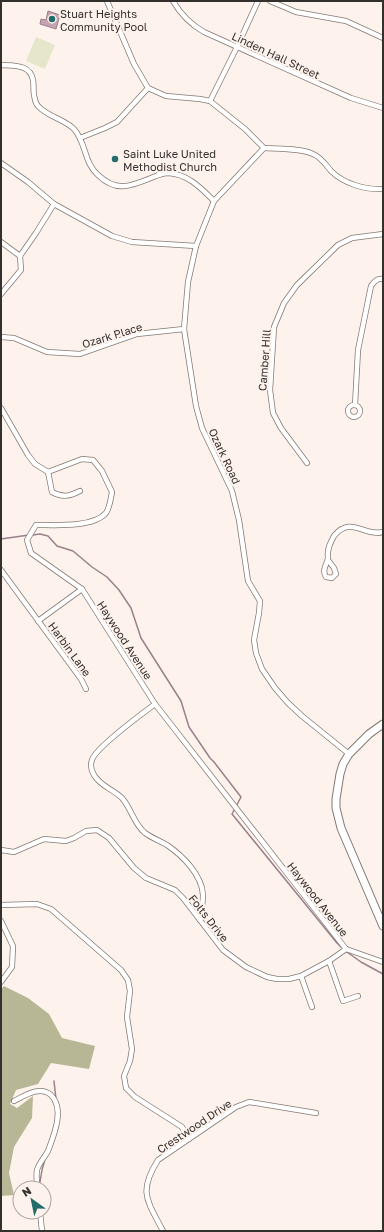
<svg xmlns="http://www.w3.org/2000/svg" width="384" height="1232" font-family="'Golos Text',sans-serif">
	<style>
		.green { fill: #e6e6ca }
		.forest { fill: #b7b695 }
		.water { fill: #c6a3b2; stroke: #9a808a }
		.lines { fill: none; stroke-linecap: round; stroke-linejoin: round }
		.stream { stroke: #9a808a; stroke-width: 1.5 }
		.street-casing { stroke: #837974; stroke-width: 6 }
		.primary-casing { stroke: #837974; stroke-width: 9 }
		.street { stroke: #fff; stroke-width: 4.5 }
		.primary { stroke: #fff; stroke-width: 7 }
		.poi-dot { fill: #216d6b; stroke: #fef2ec; stroke-width: 1.5 }
		.labels { text-anchor: middle; dominant-baseline: central; stroke-width: 4; stroke-linejoin: round; paint-order: stroke }
		.poi-label { font-size: 11px; fill: #34302e; stroke: #fef2ec; text-anchor: start }
		.street-label { font-size: 11px; fill: #34302e; stroke: #fef2ec }
	</style>
	<rect width="100%" height="100%" fill="#fef2ec"/>
	<!-- green -->
	<polygon class="green" points="36,37 55,45 45,69 26,61"/>
	<!-- forest -->
	<polygon class="forest" points="4,986 28,998 49,1014 62,1038 95,1046 89,1069 51,1063 38,1084 16,1090 10,1104 17,1108 33,1096 32,1118 14,1147 9,1173 14,1195 1,1196 1,989"/>
	<!-- water -->
	<polygon class="water" points="48,11 60,15 56,29 40,24 41,19 46,20"/>
	<g class="lines">
		<!-- stream -->
		<g class="stream">
			<polyline points="33,535 40,534 48,536 57,546 73,551 92,567 107,577 119,590 131,608 141,638 181,701 189,727 210,758 214,762 241,797 232,814 337,943 341,947"/>
			<polyline points="1,539 29,535"/>
			<polyline points="347,952 361,962 383,974"/>
			<polyline points="54,1081 56,1099"/>
			<polyline points="39,1188 42,1170 45,1159"/>
		</g>
		<!-- street casing -->
		<g class="street-casing">
			<g id="street">
				<path d="M107 1 134 64 148 88 166 96 200 99 210 101 245 129 264 148C279 149 301 148 313 154 321 157 326 165 331 171 344 184 366 190 383 189"/>
				<path d="M173 1C181 15 190 24 204 32L351 98 383 108"/>
				<polyline points="270,1 296,12 346,21 383,38"/>
				<path d="M1 65C14 66 30 64 33 80 34 85 33 90 34 95 35 99 35 103 38 106 48 117 64 119 74 129 86 142 84 163 98 175 116 192 129 187 151 178 156 176 162 173 168 173 188 174 201 188 214 201"/>
				<polyline points="210,101 237,47 258,1"/>
				<polyline points="80,138 105,128 117,122 148,88"/>
				<polyline points="264,148 214,201 196,246 188,282 184,329 196,406 202,428 232,491 239,520 248,581 260,601 259,613 254,640 256,653 262,669 275,688 288,703 302,716 349,754"/>
				<polyline points="1,163 28,182 54,204 112,236 132,242 196,246"/>
				<polyline points="1,242 20,256"/>
				<polyline points="20,256 36,233 54,204"/>
				<polyline points="1,294 21,270 20,256"/>
				<polyline points="1,337 14,338 47,352 80,354 137,334 184,329"/>
				<circle cx="354" cy="411" r="6"/>
				<path d="M355 405 358 350 371 286C374 282 377 278 383 279"/>
				<path d="M1 408 28 455 35 464 48 472 82 459 93 460 102 471 112 492C111 498 109 509 106 513 93 528 54 525 36 525L27 540 31 553 82 589 155 704 346 949 383 962"/>
				<polyline points="307,463 281,428 273,413 270,390 274,327 284,303 297,285 338,245 352,238 383,234"/>
				<path d="M48 472 52 492C63 498 70 496 80 491"/>
				<path d="M328 560 334 568 336 574 332 578 326 577C321 569 328 564 328 557 327 549 330 543 334 536 351 515 364 537 383 532"/>
				<polyline points="1,570 81,679 86,689"/>
				<polyline points="38,621 82,589"/>
				<path d="M155 704C143 713 95 748 92 760 90 765 91 770 94 775 100 786 113 789 122 798 131 808 134 824 145 833 152 838 160 841 167 845 183 856 202 875 203 895 203 903 201 912 200 920"/>
				<polyline points="1,850 14,852 44,839 66,841 74,838 86,831 97,830 109,838 134,868 146,878 175,890 183,898 223,950 246,967 267,977 277,979 289,979 301,976 329,961 346,949"/>
				<polyline points="1,905 37,904 51,909 121,970 128,980 130,991 127,1017 132,1049 130,1061 124,1076 126,1088 135,1097 182,1127 189,1139"/>
				<polyline points="1,921 13,946 12,967 1,982"/>
				<polyline points="329,961 343,1001 358,996"/>
				<polyline points="301,976 312,1007"/>
				<path d="M14 1101C24 1096 40 1085 51 1095 65 1109 54 1135 48 1151 45 1157 39 1163 37 1170 36 1175 37 1182 37 1188"/>
				<polyline points="40,1212 42,1231"/>
				<path d="M163 1231C147 1200 138 1192 158 1160L236 1107 249 1102 316 1113"/>
			</g>
		</g>
		<!-- primary casing -->
		<g class="primary-casing">
			<polyline id="primary" points="383,724 369,734 349,754 343,764 340,774 336,799 336,808 341,828 383,926"/>
		</g>
		<!-- street -->
		<use href="#street" class="street"/>
		<!-- primary -->
		<use href="#primary" class="primary"/>
	</g>
	<!-- markers -->
	<g class="poi-dot">
		<circle cx="52" cy="19" r="4"/>
		<circle cx="115" cy="159" r="4"/>
	</g>
	<g class="labels">
		<!-- poi labels -->
		<g class="poi-label">
			<text x="60" y="13">Stuart Heights<tspan x="60" dy="13">Community Pool</tspan></text>
			<text x="123" y="153">Saint Luke United<tspan x="123" dy="13">Methodist Church</tspan></text>
		</g>
		<!-- street labels -->
		<g class="street-label">
			<text transform="translate(276 55) rotate(25)">Linden Hall Street</text>
			<text transform="translate(112 335) rotate(-17)">Ozark Place</text>
			<text transform="translate(264 360) rotate(-86)">Camber Hill</text>
			<text transform="translate(225 456) rotate(65)">Ozark Road</text>
			<text transform="translate(125 640) rotate(57)">Haywood Avenue</text>
			<text transform="translate(70 649) rotate(54)">Harbin Lane</text>
			<text transform="translate(318 899) rotate(52)">Haywood Avenue</text>
			<text transform="translate(209 918) rotate(52)">Folts Drive</text>
			<text transform="translate(194 1126) rotate(-34)">Crestwood Drive</text>
		</g>
	</g>
	<!-- border -->
	<rect width="384" height="1232" fill="none" stroke="#34302e" stroke-width="4"/>
	<!-- north arrow -->
	<g transform="translate(32 1200) rotate(327)"><circle r="19" fill="#fef2ec" stroke="#ada4a0"/>
	<path d="M0-3L7 15L0 10L-7 15Z" fill="#216d6b"/>
	<text y="-6" font-size="11" font-weight="bold" text-anchor="middle" fill="#34302e">N</text>
	</g>
</svg>
